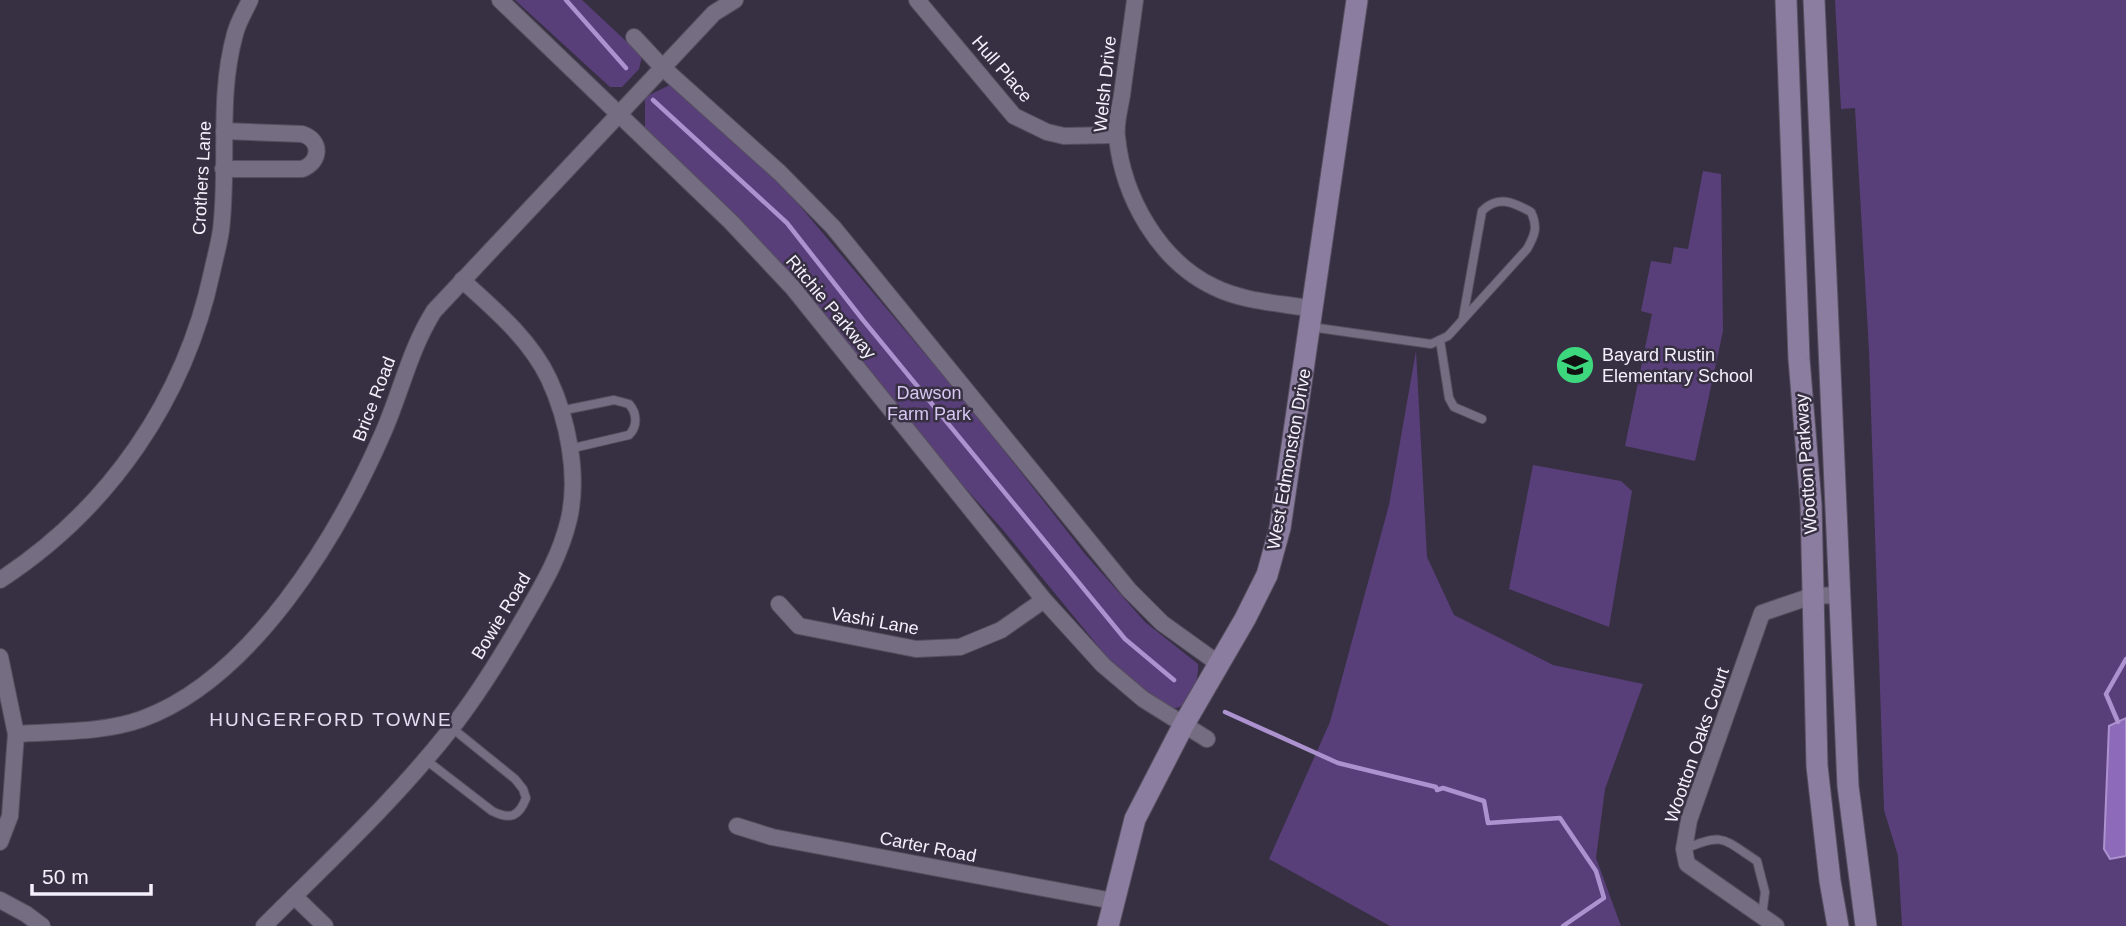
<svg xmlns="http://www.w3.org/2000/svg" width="2126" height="926" font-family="Helvetica,sans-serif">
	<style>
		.green { fill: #593f7a }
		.water { fill: #8d6aba; stroke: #ac92ce; stroke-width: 2 }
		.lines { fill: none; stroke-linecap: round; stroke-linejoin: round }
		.stream { stroke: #ac92ce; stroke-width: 4.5 }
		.lane-casing { stroke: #564f5f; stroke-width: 10 }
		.street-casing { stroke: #564f5f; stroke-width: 18 }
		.secondary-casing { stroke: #564f5f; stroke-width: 23 }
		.lane { stroke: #756d82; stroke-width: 8 }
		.street { stroke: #756d82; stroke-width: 16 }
		.secondary { stroke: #8b7d9f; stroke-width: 21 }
		.labels { text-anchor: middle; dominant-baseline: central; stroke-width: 5; stroke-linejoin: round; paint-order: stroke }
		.street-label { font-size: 18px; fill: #f4f0fc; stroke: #373042 }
		.poi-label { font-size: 18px; fill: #f4f0fc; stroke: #373042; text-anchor: start }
		.park-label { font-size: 18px; fill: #d8c7f3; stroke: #373042 }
		.neighbourhood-label { font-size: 19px; letter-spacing: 2px; fill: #e5dcf4; stroke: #373042 }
	</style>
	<rect width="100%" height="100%" fill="#373042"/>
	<!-- green -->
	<g class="green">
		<polygon points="515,0 582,0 642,56 639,69 622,87 610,87"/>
		<polygon points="1835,0 2126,0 2126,926 1902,926 1898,856 1884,810 1869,350 1855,108 1841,109"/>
		<path d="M672 84 766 166 969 406 1085 554 1145 622 1198 664C1199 677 1193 697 1181 706 1176 710 1169 707 1164 706L1107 657 1004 531 914 431 731 214 645 128V97Z"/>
		<polygon points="1703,171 1721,174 1723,331 1695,461 1625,446 1652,314 1641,311 1651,261 1671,264 1674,247 1688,249"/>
		<polygon points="1416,351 1427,557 1454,615 1553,665 1643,684 1605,789 1596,858 1621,926 1390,926 1269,859 1330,722 1389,505"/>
		<polygon points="1533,465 1621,481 1632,491 1609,627 1509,589"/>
	</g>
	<!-- water -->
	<polygon class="water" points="2126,718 2126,856 2110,859 2104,849 2109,726"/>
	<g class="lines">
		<!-- stream -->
		<g class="stream">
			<polyline points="566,0 626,68"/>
			<polyline points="653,100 787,223 863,320 1125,639 1174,680"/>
			<polyline points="1225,712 1338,763 1436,787 1437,790 1443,788 1484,801 1488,823 1560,818 1596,871 1604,898 1563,926"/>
			<polyline points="2118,722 2106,694 2126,659"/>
		</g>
		<!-- lane casing -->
		<g class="lane-casing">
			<g id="lane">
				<path d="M1311 327 1431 344 1448 336 1527 249C1535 235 1538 227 1531 212 1513 202 1498 195 1482 211L1463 318"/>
				<polyline points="1440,340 1449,398 1454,407 1482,419"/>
				<path d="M560 411 614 400 629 404C637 413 638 426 629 435L569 449"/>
				<path d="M426 760 492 811C510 820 519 817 526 798L523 789 515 779 452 728"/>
				<path d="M1685 849C1724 832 1723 839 1757 861L1765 892 1762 916"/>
			</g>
		</g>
		<!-- street casing -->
		<g class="street-casing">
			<g id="street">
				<polyline points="500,0 731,222 793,288 1044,600 1103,665 1143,699 1207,739"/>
				<polyline points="917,0 1014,116 1047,132 1064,136 1116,135"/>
				<path d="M1135 0C1131 32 1126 63 1122 95 1120 108 1115 124 1117 137 1123 197 1159 261 1214 287 1244 302 1281 303 1313 309"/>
				<polyline points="634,37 662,67 780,173 833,227 1129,590 1162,623 1219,664"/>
				<path d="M223 169H302C321 162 322 140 302 134L224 131"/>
				<path d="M0 580C109 509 185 399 212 272 215 258 219 244 221 230 229 165 217 98 235 34 238 22 245 11 250 0"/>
				<polyline points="779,604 799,626 916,649 960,647 1001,630 1044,600"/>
				<polyline points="0,657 16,734 10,816 0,842"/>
				<path d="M16 734C58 731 103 733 142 719 252 679 338 536 383 433 401 392 410 349 434 311L714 13 735 0"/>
				<polyline points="737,826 772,837 1113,901"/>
				<polyline points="294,896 325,926"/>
				<polyline points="0,900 26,914 42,926"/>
				<path d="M264 926C328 862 394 801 450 730 477 696 501 657 523 619 542 586 560 557 569 519 579 475 568 420 549 379 530 339 494 309 462 280"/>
				<polyline points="1776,926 1687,864 1684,849 1689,820 1762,613 1812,596 1839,595"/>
			</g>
		</g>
		<!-- secondary casing -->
		<g class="secondary-casing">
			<g id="secondary">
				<polyline points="1786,0 1799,359 1811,504 1817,766 1830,881 1838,926"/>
				<polyline points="1814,0 1848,786 1866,926"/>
				<polyline points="1108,926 1135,819 1184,724 1245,619 1267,575 1280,528 1357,0"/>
			</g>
		</g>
		<!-- lane -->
		<use href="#lane" class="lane"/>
		<!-- street -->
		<use href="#street" class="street"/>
		<!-- secondary -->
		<use href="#secondary" class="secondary"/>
	</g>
	<!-- icons -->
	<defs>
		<g id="school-disc" transform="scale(2.0125)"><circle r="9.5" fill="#3dd77e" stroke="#373042"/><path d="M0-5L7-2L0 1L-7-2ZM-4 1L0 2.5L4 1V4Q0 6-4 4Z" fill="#111"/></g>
	</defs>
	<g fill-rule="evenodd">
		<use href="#school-disc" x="1575" y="365"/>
	</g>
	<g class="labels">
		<!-- street labels -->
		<g class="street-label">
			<text transform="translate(1002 69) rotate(49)">Hull Place</text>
			<text transform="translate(1105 84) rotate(-84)">Welsh Drive</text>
			<text transform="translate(202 178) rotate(-87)">Crothers Lane</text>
			<text transform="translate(831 307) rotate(50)">Ritchie Parkway</text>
			<text transform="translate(374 399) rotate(-69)">Brice Road</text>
			<text transform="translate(1289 459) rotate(-80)">West Edmonston Drive</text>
			<text transform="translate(1806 464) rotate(-94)">Wootton Parkway</text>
			<text transform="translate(501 616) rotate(-59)">Bowie Road</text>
			<text transform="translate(875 621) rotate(10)">Vashi Lane</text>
			<text transform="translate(1697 745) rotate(-71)">Wootton Oaks Court</text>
			<text transform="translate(928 847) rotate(11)">Carter Road</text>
		</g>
		<!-- poi labels -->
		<g class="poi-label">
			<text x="1602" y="355">Bayard Rustin<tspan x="1602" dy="21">Elementary School</tspan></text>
		</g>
		<!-- park labels -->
		<g class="park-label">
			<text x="929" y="393">Dawson<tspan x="929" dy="21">Farm Park</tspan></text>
		</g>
		<!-- neighbourhood labels -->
		<g class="neighbourhood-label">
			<text x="331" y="719">HUNGERFORD TOWNE</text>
		</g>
	</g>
	<!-- scale -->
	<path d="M32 884v10h119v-10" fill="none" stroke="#f4f0fc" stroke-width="3.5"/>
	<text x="42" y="884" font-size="21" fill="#f4f0fc" stroke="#373042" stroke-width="5" paint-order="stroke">50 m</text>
</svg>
